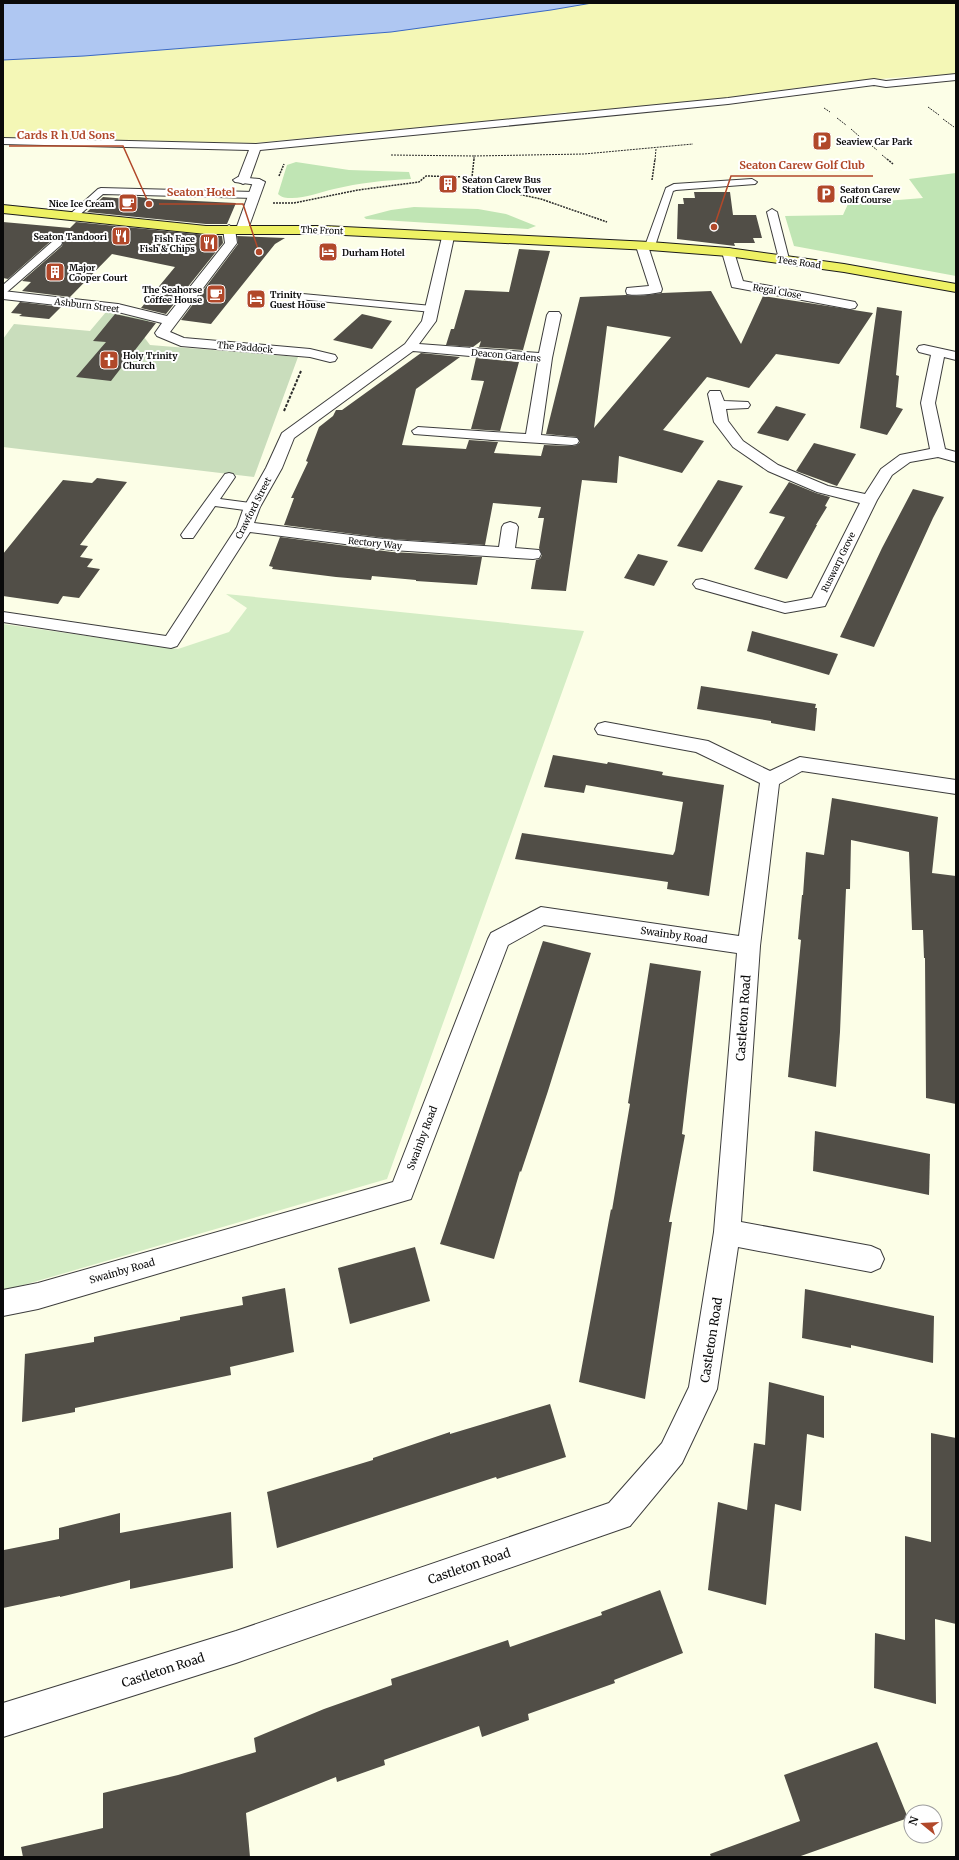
<svg xmlns="http://www.w3.org/2000/svg" width="959" height="1860" font-family="Merriweather,serif">
	<style>
		.green { fill: #c0e5b4 }
		.sand { fill: #f4f7b6 }
		.cemetery { fill: #c9ddbc }
		.pitch { fill: #d4edc5 }
		.water { fill: #afc7f2; stroke: #3a68c5 }
		.building { fill: #514e47; fill-rule: evenodd }
		.lines { fill: none; stroke-linecap: round; stroke-linejoin: round }
		.lane-casing { stroke: #3d3d3d; stroke-width: 2 }
		.street-casing { stroke: #3d3d3d; stroke-width: 2 }
		.primary-casing { stroke: #1b1b1b; stroke-width: 2 }
		.path-far2 { stroke: #2c2c2c; stroke-width: 1; stroke-dasharray: 2 1; stroke-linecap: butt }
		.path-far1 { stroke: #2c2c2c; stroke-width: 1.5; stroke-dasharray: 2 1; stroke-linecap: butt }
		.path { stroke: #2c2c2c; stroke-width: 2; stroke-dasharray: 3 1.5; stroke-linecap: butt }
		.lane { fill: #fff; fill-rule: evenodd }
		.street { fill: #fff; fill-rule: evenodd }
		.primary { fill: #eef164; fill-rule: evenodd }
		.labels { text-anchor: middle; dominant-baseline: central; stroke-width: 4; stroke-linejoin: round; paint-order: stroke }
		.far-poi-label { font-size: 9px; font-weight: bold; fill: #0a0a0a; stroke: #fff; text-anchor: start }
		.far-street-label { font-size: 9px; fill: #0a0a0a; stroke: #fff }
		.street-label { font-size: 10px; fill: #0a0a0a; stroke: #fff }
		.near-street-label { font-size: 12px; fill: #0a0a0a; stroke: #fff }
		.leader { fill: none; stroke: #b1482a; stroke-width: 1.5 }
		.callout-dot { fill: #b1482a; stroke: #fff; stroke-width: 1.5 }
		.callout-label { font-size: 11px; text-anchor: middle; font-weight: bold; fill: #b1482a; stroke: #fff; stroke-width: 4; stroke-linejoin: round; paint-order: stroke }
	</style>
	<rect width="100%" height="100%" fill="#fcfee7"/>
	<!-- green -->
	<g class="green">
		<path d="M296 162 349 170 409 172 411 179C385 180 359 183 334 189 320 192 306 198 292 198 286 198 282 198 278 194L287 165Z"/>
		<polygon points="956,173 956,276 794,246 785,216 843,215 848,204 923,198 909,179"/>
		<polygon points="414,207 478,209 506,214 536,226 528,229 366,219 364,217 391,210"/>
	</g>
	<!-- sand -->
	<polygon class="sand" points="3,3 956,3 956,74 890,78 797,88 736,97 569,115 566,112 511,120 359,135 358,133 253,143 3,139"/>
	<!-- cemetery -->
	<polygon class="cemetery" points="106,312 148,320 149,326 144,337 150,345 298,357 254,477 3,447 3,339 14,324 90,331"/>
	<!-- pitch -->
	<polygon class="pitch" points="226,594 584,631 387,1179 3,1291 3,624 178,649 229,632 247,608"/>
	<!-- water -->
	<polygon class="water" points="3,3 592,3 551,10 391,32 84,56 3,60"/>
	<!-- building -->
	<g class="building">
		<polygon points="694,192 730,192 733,215 756,215 762,238 753,238 755,243 734,243 735,246 677,239 678,204 684,204 683,198 695,198"/>
		<polygon points="131,196 155,199 236,203 227,224 206,224 87,212 103,197 128,199"/>
		<polygon points="3,222 70,228 76,222 206,235 222,236 223,243 166,314 141,308 175,267 112,254 70,297 22,291 31,282 22,281 62,246 63,242 57,239 52,240 8,279 3,278"/>
		<polygon points="237,236 285,238 275,244 211,324 181,320 238,244"/>
		<polygon points="519,249 550,251 523,350 479,347 481,341 473,347 446,345 451,329 454,329 465,290 509,292"/>
		<path d="M711 291 741 344 763 296 873 313 839 364 776 354 749 388 707 377 663 430 704 441 682 473 619 456 617 483 582 480 566 591 531 589 536 560 540 559 542 555 539 548 544 518H538L541 507 493 503 485 545 392 539 284 525 294 498H291L308 462 306 461 319 427 333 416 336 410H342L421 353 460 357 416 389 402 445 466 449 469 440 498 442 494 453 541 456 544 445 572 446 577 445 580 442 577 437 546 434 580 297 626 295 640 296 662 293ZM607 326 671 337 594 428Z"/>
		<polygon points="20,302 61,307 49,319 19,316 22,314 11,313"/>
		<polygon points="877,307 902,311 896,375 899,376 896,407 903,409 887,435 860,428"/>
		<polygon points="115,314 156,323 111,381 76,377 106,342 93,341"/>
		<polygon points="362,314 392,321 372,349 333,340"/>
		<polygon points="476,358 519,362 500,431 471,429 484,381 471,380"/>
		<polygon points="776,406 806,414 788,441 757,433"/>
		<polygon points="814,443 856,454 837,486 796,471"/>
		<polygon points="97,478 127,482 80,545 88,546 80,557 93,559 87,567 100,569 79,598 63,596 58,604 3,596 3,554 63,480 92,483"/>
		<polygon points="718,480 743,486 702,552 677,546"/>
		<polygon points="789,482 816,493 830,497 825,506 827,507 816,525 817,525 787,579 754,569 785,517 769,513"/>
		<polygon points="913,489 944,497 933,518 874,647 840,637 882,548"/>
		<polygon points="280,537 392,552 482,557 477,585 416,581 416,580 372,576 371,580 336,577 272,569 273,567 269,566"/>
		<polygon points="638,554 668,561 654,586 624,578"/>
		<polygon points="752,631 838,654 829,675 747,651"/>
		<polygon points="701,686 816,704 815,708 817,708 815,731 771,723 771,721 697,709"/>
		<polygon points="553,755 607,764 608,762 663,772 662,775 724,785 709,896 667,889 668,882 515,859 522,833 673,855 675,851 683,802 586,785 584,793 544,787"/>
		<polygon points="832,798 938,817 932,873 956,876 956,1104 926,1098 925,958 924,958 923,930 912,930 909,852 851,840 850,889 846,889 840,1032 836,1087 788,1077 801,940 798,939 802,895 803,895 806,852 824,855"/>
		<polygon points="543,941 591,953 548,1091 521,1172 520,1171 494,1259 440,1244"/>
		<polygon points="650,963 701,971 682,1134 685,1135 669,1222 672,1222 645,1399 579,1382 611,1209 612,1210 630,1104 628,1103"/>
		<polygon points="815,1131 930,1154 929,1195 813,1171"/>
		<polygon points="415,1247 430,1301 350,1324 338,1268"/>
		<polygon points="285,1288 294,1352 230,1367 231,1375 75,1408 75,1412 22,1422 25,1354 94,1342 94,1337 180,1320 180,1317 243,1305 242,1297"/>
		<polygon points="805,1289 934,1316 933,1363 851,1345 851,1348 802,1338"/>
		<polygon points="769,1382 824,1396 824,1438 807,1434 801,1511 775,1504 766,1605 708,1590 718,1502 747,1510 754,1443 765,1445"/>
		<polygon points="550,1404 566,1457 497,1479 496,1477 277,1548 267,1492 373,1460 373,1458 450,1432 450,1434"/>
		<polygon points="931,1433 956,1438 956,1624 935,1619 936,1704 874,1688 875,1633 905,1640 905,1536 931,1542"/>
		<polygon points="231,1512 233,1568 130,1589 130,1580 60,1597 60,1596 3,1608 4,1550 59,1539 59,1528 120,1513 120,1533"/>
		<polygon points="660,1590 683,1653 614,1680 615,1683 528,1714 529,1720 482,1737 479,1726 384,1760 385,1765 337,1782 336,1777 246,1813 250,1857 23,1857 21,1847 103,1828 103,1793 178,1775 256,1752 254,1738 324,1709 392,1685 391,1679 508,1640 510,1647 602,1615 601,1612"/>
		<polygon points="877,1742 908,1818 798,1857 711,1857 710,1854 800,1821 784,1775"/>
	</g>
	<g class="lines">
		<!-- lane casing -->
		<g class="lane-casing">
			<g id="lane">
				<polygon points="238,177 259,179 264,182 259,185 235,182 233,180"/>
				<polygon points="752,179 757,182 755,184 676,190 673,191 655,246 650,249 645,246 666,188 674,184"/>
				<polygon points="101,188 254,192 259,195 254,198 103,194 75,219 69,219 67,217 69,215 98,189"/>
				<polygon points="772,209 777,212 789,259 788,261 784,262 779,259 767,212"/>
				<polygon points="57,240 61,241 62,243 61,245 7,292 3,293 3,285 53,241"/>
				<polygon points="292,293 432,306 437,309 432,312 288,298 287,296"/>
				<polygon points="418,427 493,432 499,436 493,440 414,434 412,431"/>
				<polygon points="229,473 233,474 235,477 220,499 257,504 259,507 257,510 252,511 215,506 193,538 183,538 181,535 183,532 225,474"/>
			</g>
		</g>
		<!-- street casing -->
		<g class="street-casing">
			<g id="street">
				<polygon points="956,74 956,80 886,87 874,85 728,104 260,150 249,181 243,184 237,181 249,150 3,144 3,138 256,144 728,98 874,79 886,81"/>
				<polygon points="259,179 265,182 248,229 242,233 238,232 236,229 253,182"/>
				<polygon points="229,225 235,229 237,243 170,332 184,338 310,349 335,355 337,358 335,361 330,362 310,357 181,346 157,336 155,333 162,323 118,312 3,299 3,291 118,304 167,316 225,243 223,229"/>
				<polygon points="448,233 454,237 436,321 419,344 539,353 547,315 549,312 559,312 561,315 552,358 541,435 577,438 579,441 577,444 572,445 493,440 488,439 486,436 488,433 493,432 526,434 538,362 413,351 294,438 282,468 260,507 254,523 392,540 499,547 502,527 504,524 510,522 516,524 518,527 515,548 539,550 541,554 539,558 533,559 392,550 250,532 177,646 171,648 3,622 3,612 166,636 237,527 244,507 266,468 282,433 405,344 422,321 442,237"/>
				<path d="M642 242 648 246 662 289 661 292C651 294 637 296 627 294L626 291 627 288 649 286 636 246Z"/>
				<polygon points="728,248 732,249 734,252 743,281 850,301 855,302 857,305 855,308 850,309 732,287 722,252 724,249"/>
				<polygon points="924,345 956,352 956,360 944,357 935,403 945,449 956,452 956,462 938,457 910,462 892,475 877,500 825,606 785,613 696,588 693,584 696,580 702,579 785,603 812,598 860,503 817,492 768,471 733,447 714,422 708,394 710,391 720,391 724,401 748,402 750,405 748,408 726,409 728,421 743,441 778,465 828,486 865,494 881,469 900,455 930,449 921,403 931,355 919,352 917,349 919,346"/>
				<polygon points="605,722 708,741 770,771 800,757 956,780 956,794 802,771 779,784 760,946 741,1222 871,1246 880,1250 884,1259 880,1268 871,1272 738,1247 717,1389 682,1463 630,1526 236,1663 3,1737 3,1703 236,1631 609,1503 662,1443 689,1387 714,1232 737,953 544,925 508,945 411,1199 38,1309 3,1316 3,1290 38,1283 393,1182 488,939 491,933 541,907 739,936 760,783 696,752 598,734 595,729 598,724"/>
			</g>
		</g>
		<!-- primary casing -->
		<g class="primary-casing">
			<polygon id="primary" points="3,205 206,226 324,226 650,242 728,248 844,264 956,284 956,292 844,272 728,256 650,250 324,234 206,234 3,213"/>
		</g>
		<!-- path-far2 -->
		<g class="path-far2">
			<polyline points="928,107 939,115"/>
			<polyline points="824,108 830,112"/>
			<polyline points="837,118 846,125"/>
			<polyline points="943,119 954,127"/>
			<polyline points="851,129 860,137"/>
			<polyline points="867,142 877,150"/>
			<polyline points="391,155 474,156 474,160"/>
			<polyline points="882,155 888,160"/>
			<polyline points="474,156 584,154 693,144"/>
			<polyline points="655,160 656,149"/>
		</g>
		<!-- path-far1 -->
		<g class="path-far1">
			<polyline points="474,159 472,177 476,185 541,199 607,222"/>
			<polyline points="887,159 893,164"/>
			<polyline points="279,176 284,164"/>
			<polyline points="652,180 655,159"/>
			<polyline points="273,203 294,203 358,190 419,182 426,176 472,177"/>
		</g>
		<!-- path -->
		<polyline class="path" points="284,411 301,371"/>
		<!-- lane -->
		<use href="#lane" class="lane"/>
		<!-- street -->
		<use href="#street" class="street"/>
		<!-- primary -->
		<use href="#primary" class="primary"/>
	</g>
	<!-- icons -->
	<defs>
		<g id="parking-square" transform="scale(1)"><rect x="-9" y="-9" width="18" height="18" rx="4" fill="#b1482a" stroke="#fff"/><path d="M-3.5-5.5H1a3.5 3.5 0 0 1 0 7H-1V5.5H-3.5ZM-1-3.4V-.6H.8a1.4 1.4 0 0 0 0-2.8Z" fill="#fff"/></g>
		<g id="building-square" transform="scale(1)"><rect x="-9" y="-9" width="18" height="18" rx="4" fill="#b1482a" stroke="#fff"/><path d="M-4-6H4V6H1V3H-1V6H-4ZM-2.5-4.3h1.7v1.8h-1.7ZM.8-4.3h1.7v1.8H.8ZM-2.5-1h1.7V.8h-1.7ZM.8-1h1.7V.8H.8Z" fill="#fff"/></g>
		<g id="cafe-square" transform="scale(1)"><rect x="-9" y="-9" width="18" height="18" rx="4" fill="#b1482a" stroke="#fff"/><path d="M-5.5-4.5H6V0H3Q3 3.5 0 3.5H-2.5Q-5.5 3.5-5.5 0ZM3-3.2v2h1.7v-2ZM-6 4.5H4V6H-6Z" fill="#fff"/></g>
		<g id="restaurant-square" transform="scale(1)"><rect x="-9" y="-9" width="18" height="18" rx="4" fill="#b1482a" stroke="#fff"/><path d="M-5-6h1v4h1v-4h1v4h1v-4h1v5L-1.5 .5V6h-2V.5L-5-1ZM5-6V6H3V1.5H1.5Q1.5-4 5-6Z" fill="#fff"/></g>
		<g id="hotel-square" transform="scale(1)"><rect x="-9" y="-9" width="18" height="18" rx="4" fill="#b1482a" stroke="#fff"/><path d="M-6-4.5h1.5V1H6V5H4.5V3h-9V5H-6ZM-4 0a1.8 1.8 0 1 1 3.6 0ZM.5 0V-2.5h3Q6-2.5 6 0Z" fill="#fff"/></g>
		<g id="church-square" transform="scale(1)"><rect x="-9" y="-9" width="18" height="18" rx="4" fill="#b1482a" stroke="#fff"/><path d="M-1.2-6h2.4v3.5h3.3v2.4h-3.3V6h-2.4V-.1h-3.3v-2.4h3.3Z" fill="#fff"/></g>
	</defs>
	<g fill-rule="evenodd">
		<use href="#parking-square" x="822" y="141"/>
		<use href="#building-square" x="448" y="184"/>
		<use href="#parking-square" x="826" y="194"/>
		<use href="#cafe-square" x="128" y="203"/>
		<use href="#restaurant-square" x="121" y="236"/>
		<use href="#restaurant-square" x="209" y="243"/>
		<use href="#hotel-square" x="328" y="252"/>
		<use href="#building-square" x="55" y="272"/>
		<use href="#cafe-square" x="216" y="294"/>
		<use href="#hotel-square" x="256" y="299"/>
		<use href="#church-square" x="109" y="360"/>
	</g>
	<g class="labels">
		<!-- far-poi labels -->
		<g class="far-poi-label">
			<text x="836" y="141">Seaview Car Park</text>
			<text x="462" y="179">Seaton Carew Bus<tspan x="462" dy="10">Station Clock Tower</tspan></text>
			<text x="840" y="189">Seaton Carew<tspan x="840" dy="10">Golf Course</tspan></text>
			<text x="114" y="203" text-anchor="end">Nice Ice Cream</text>
			<text x="107" y="236" text-anchor="end">Seaton Tandoori</text>
			<text x="195" y="238" text-anchor="end">Fish Face<tspan x="195" dy="10">Fish &amp; Chips</tspan></text>
			<text x="342" y="252">Durham Hotel</text>
			<text x="69" y="267">Major<tspan x="69" dy="10">Cooper Court</tspan></text>
			<text x="202" y="289" text-anchor="end">The Seahorse<tspan x="202" dy="10">Coffee House</tspan></text>
			<text x="270" y="294">Trinity<tspan x="270" dy="10">Guest House</tspan></text>
			<text x="123" y="355">Holy Trinity<tspan x="123" dy="10">Church</tspan></text>
		</g>
		<!-- far-street labels -->
		<g class="far-street-label">
			<text transform="translate(322 230) rotate(2)">The Front</text>
			<text transform="translate(799 262) rotate(8)">Tees Road</text>
			<text transform="translate(777 291) rotate(10)">Regal Close</text>
			<text transform="translate(87 305) rotate(7)">Ashburn Street</text>
			<text transform="translate(245 347) rotate(5)">The Paddock</text>
			<text transform="translate(506 355) rotate(5)">Deacon Gardens</text>
			<text transform="translate(253 508) rotate(-63)">Crawford Street</text>
			<text transform="translate(375 543) rotate(6)">Rectory Way</text>
			<text transform="translate(838 562) rotate(-64)">Ruswarp Grove</text>
		</g>
		<!-- street labels -->
		<g class="street-label">
			<text transform="translate(674 935) rotate(8)">Swainby Road</text>
			<text transform="translate(422 1138) rotate(-69)">Swainby Road</text>
			<text transform="translate(122 1271) rotate(-16)">Swainby Road</text>
		</g>
		<!-- near-street labels -->
		<g class="near-street-label">
			<text transform="translate(743 1018) rotate(-86)">Castleton Road</text>
			<text transform="translate(711 1340) rotate(-81)">Castleton Road</text>
			<text transform="translate(469 1566) rotate(-19)">Castleton Road</text>
			<text transform="translate(163 1670) rotate(-18)">Castleton Road</text>
		</g>
	</g>
	<!-- callouts -->
	<path class="leader" d="M149 204L123 146H9M714 227L731 176H873M259 252L243 204H159"/>
	<g class="callout-dot">
		<circle cx="149" cy="204" r="4"/>
		<circle cx="714" cy="227" r="4"/>
		<circle cx="259" cy="252" r="4"/>
	</g>
	<g class="callout-label">
		<text x="66" y="139">Cards R h Ud Sons</text>
		<text x="802" y="169">Seaton Carew Golf Club</text>
		<text x="201" y="196">Seaton Hotel</text>
	</g>
	<!-- border -->
	<rect width="959" height="1860" fill="none" stroke="#0a0a0a" stroke-width="8"/>
	<!-- north arrow -->
	<g transform="translate(923 1824) rotate(288)"><circle r="19" fill="#ffffff" stroke="#9d9d9d"/>
	<path d="M0-3L7 15L0 10L-7 15Z" fill="#b1482a"/>
	<text y="-6" font-size="11" font-weight="bold" text-anchor="middle" fill="#0a0a0a">N</text>
	</g>
</svg>
